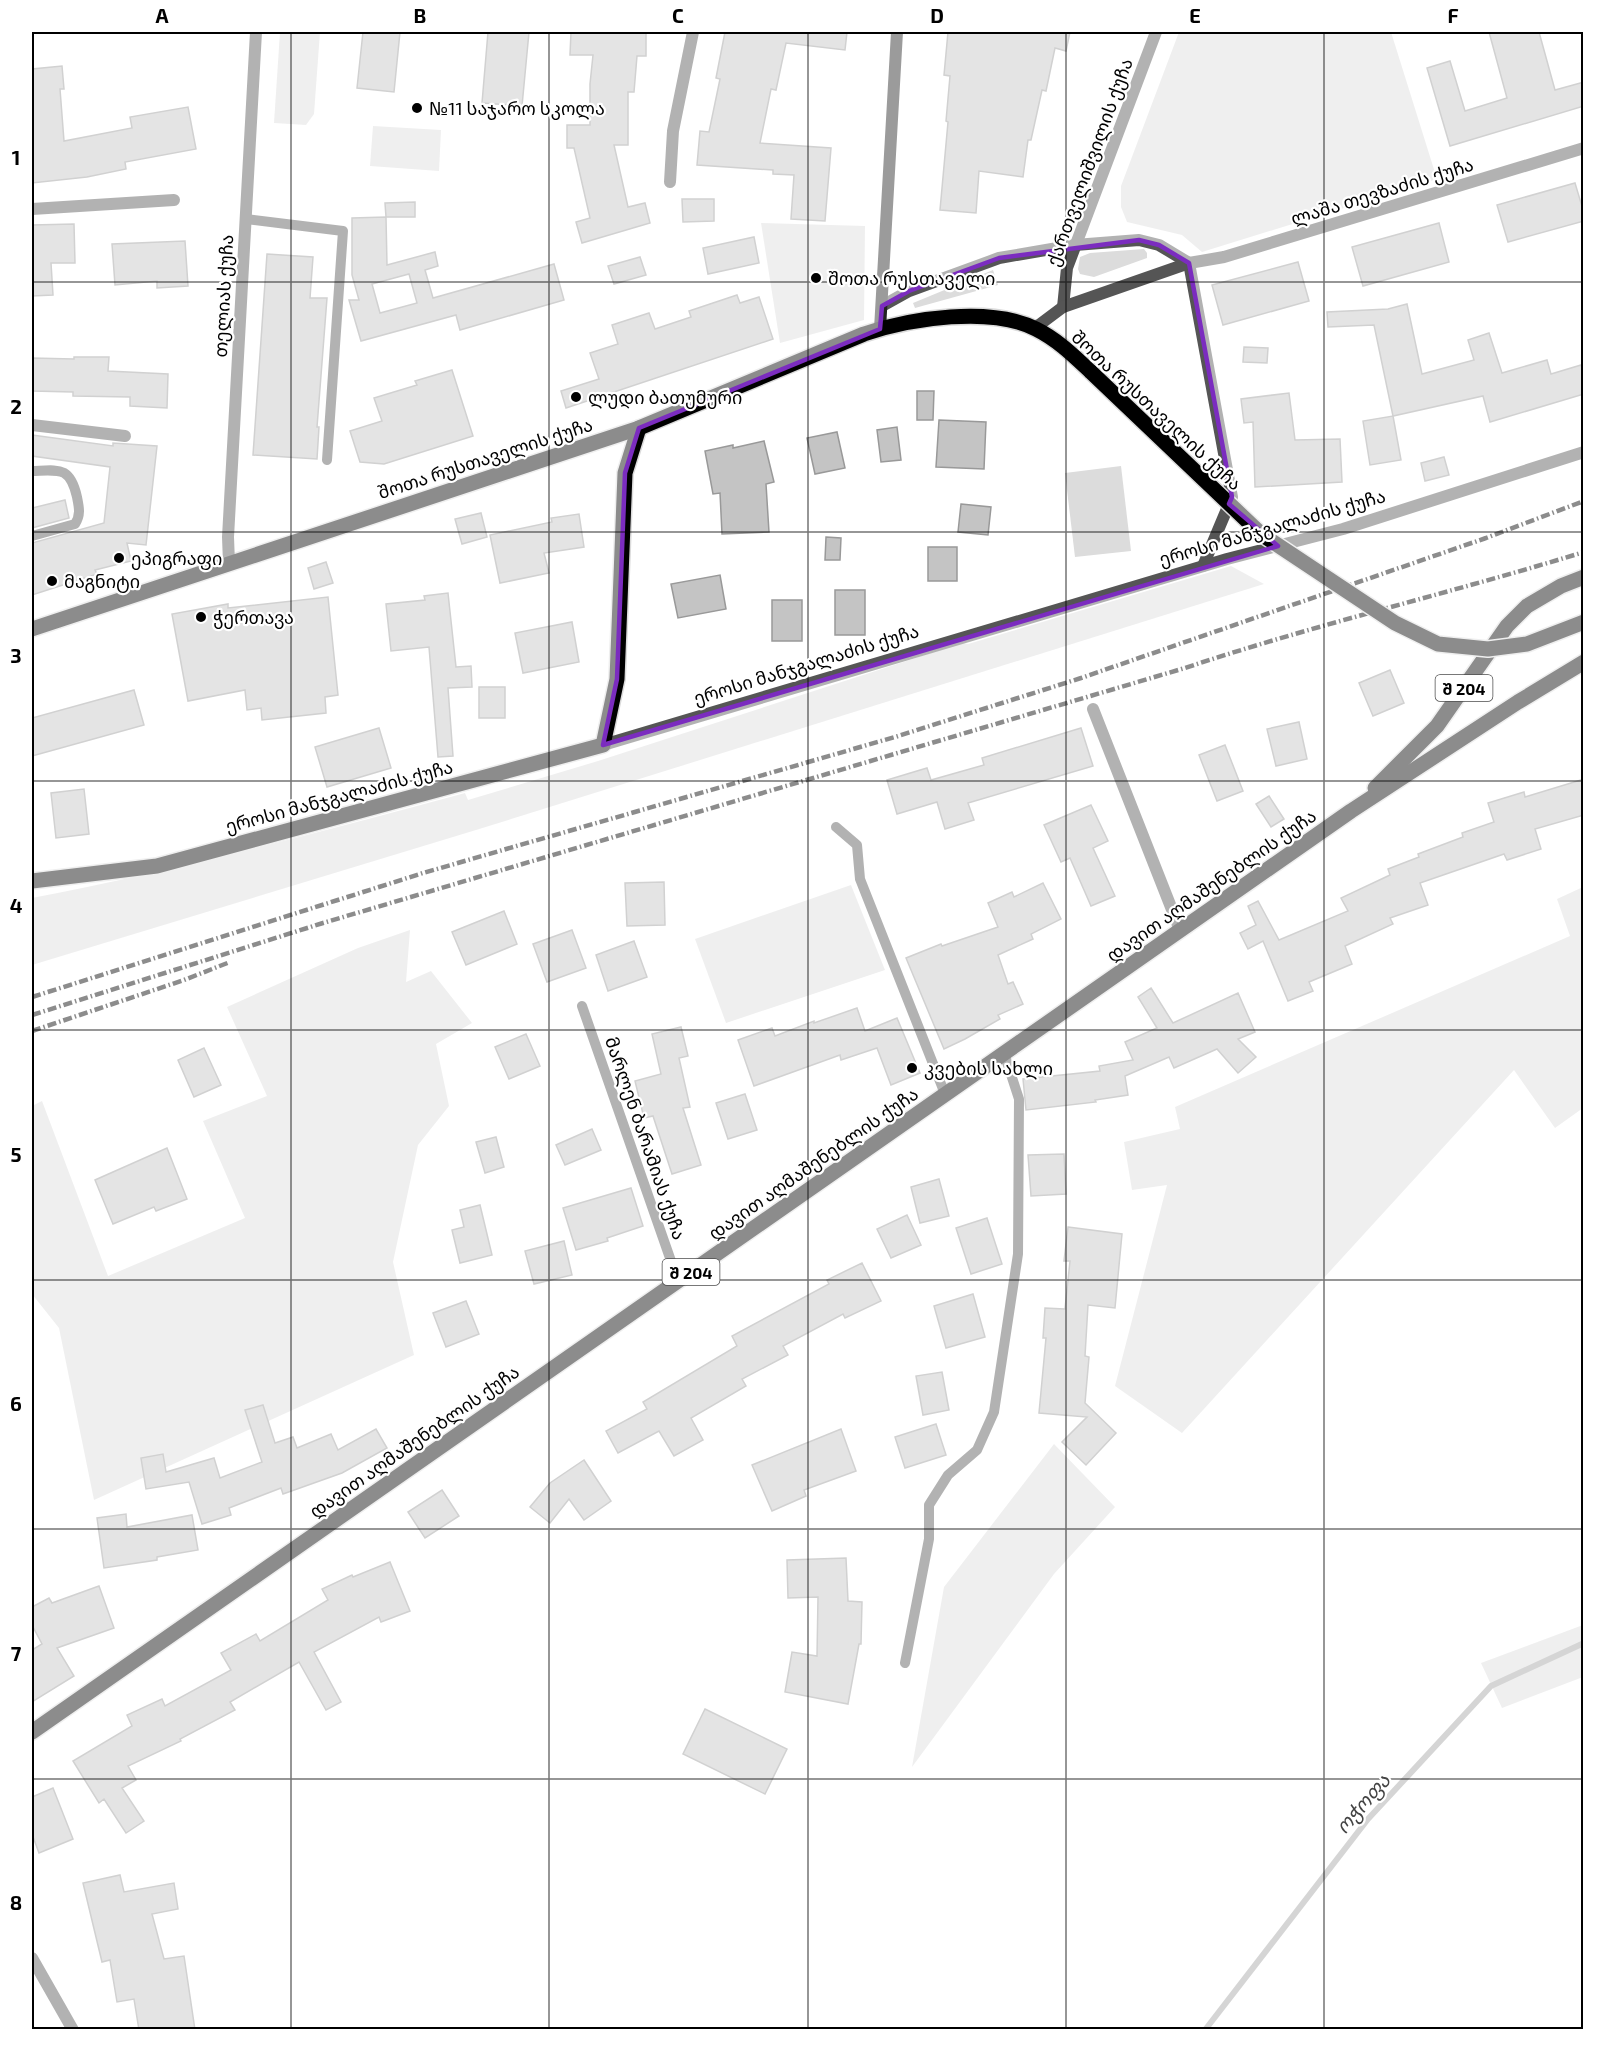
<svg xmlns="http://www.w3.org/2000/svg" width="1615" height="2061" font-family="'Exo 2','Noto Sans Georgian',sans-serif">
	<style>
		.green { fill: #dcdcdc }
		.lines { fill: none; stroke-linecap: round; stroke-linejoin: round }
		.stream { stroke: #a3a3a3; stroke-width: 6 }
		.building { fill: #c4c4c4; stroke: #999; stroke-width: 1.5; fill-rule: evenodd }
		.primary-casing { stroke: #dbdbdb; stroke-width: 18 }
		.lane { stroke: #555; stroke-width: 10 }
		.street { stroke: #555; stroke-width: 12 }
		.secondary { stroke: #222; stroke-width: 12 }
		.primary { stroke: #000; stroke-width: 15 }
		.rail { stroke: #000; stroke-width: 4.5; stroke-dasharray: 9 3 1.5 3; stroke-linecap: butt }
		.primary-bridge-casing { stroke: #dbdbdb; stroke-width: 18; stroke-linecap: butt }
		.primary-bridge { stroke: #000; stroke-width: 15 }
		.marked { fill: none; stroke: #7b2cbf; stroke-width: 4.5; stroke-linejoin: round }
		.grid { fill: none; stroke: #000; stroke-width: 1.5; stroke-opacity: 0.55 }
		.poi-dot { fill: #000; stroke: #fff; stroke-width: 2 }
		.labels { text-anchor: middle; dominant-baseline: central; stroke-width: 4.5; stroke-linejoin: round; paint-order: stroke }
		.shield { fill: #fff; stroke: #4c4c4c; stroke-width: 1.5 }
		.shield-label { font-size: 16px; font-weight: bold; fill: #000 }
		.poi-label { font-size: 18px; fill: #000; stroke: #fff; text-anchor: start }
		.street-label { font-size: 18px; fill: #000; stroke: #fff }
		.water-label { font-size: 20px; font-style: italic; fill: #444; stroke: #fff }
		.neatline { fill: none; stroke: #000; stroke-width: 2 }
		.grid-label { font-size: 20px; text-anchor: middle; font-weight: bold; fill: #000 }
	</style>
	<rect width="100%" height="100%" fill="#fff"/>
	<!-- green -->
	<g class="green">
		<polygon points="280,32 320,32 314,114 306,125 274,123"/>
		<polygon points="1179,32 1391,32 1437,179 1202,252 1182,235 1127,222 1121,207 1121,186"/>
		<polygon points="373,126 441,130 439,171 370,166"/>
		<polygon points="761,223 865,226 864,320 780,343"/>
		<polygon points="1144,249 1147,253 1147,258 1094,277 1080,274 1078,269 1080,257 1090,253"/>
		<polygon points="993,270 998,285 915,308 913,303"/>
		<polygon points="1121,466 1131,551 1075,557 1065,473"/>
		<path d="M1231 566 1264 584 476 830 32 965V898C178 870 321 832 465 793L468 800 598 761 962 643 968 644Z"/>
		<polygon points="851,885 885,970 726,1023 695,939"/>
		<polygon points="1583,887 1583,1108 1555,1128 1514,1070 1182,1433 1115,1386 1167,1185 1132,1190 1124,1142 1180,1129 1175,1107 1570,936 1557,899"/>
		<polygon points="410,930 406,982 431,971 472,1023 436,1044 449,1106 418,1145 393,1262 414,1355 94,1500 59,1328 32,1294 32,1106 42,1101 108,1276 245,1218 203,1121 267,1096 227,1007 358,948"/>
		<polygon points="1054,1444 1115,1507 1054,1574 912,1767 944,1587"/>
		<polygon points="1583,1625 1583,1677 1502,1708 1481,1663"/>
	</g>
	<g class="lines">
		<!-- stream -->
		<polyline class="stream" points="1205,2030 1368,1819 1491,1686 1584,1643"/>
	</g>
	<!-- building -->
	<g class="building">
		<polygon points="363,32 400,32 394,92 357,88"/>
		<polygon points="488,32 529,32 522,106 482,103"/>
		<polygon points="571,32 646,32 646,56 637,56 634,92 628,92 628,145 614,145 628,207 645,203 650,223 582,243 576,222 590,218 574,148 567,148 567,125 590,125 590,84 593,55 570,55"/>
		<polygon points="725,32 847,32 845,50 786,43 776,90 771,89 760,143 831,148 825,221 791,219 794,175 773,174 773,170 697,165 700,131 709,132 720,79 716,78"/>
		<polygon points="948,32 1070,32 1066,51 1055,48 1046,91 1042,90 1031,140 1028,140 1023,177 979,171 976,213 940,210 948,122 946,121 950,76 944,75"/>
		<polygon points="1489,32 1539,32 1555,90 1584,82 1584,106 1450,146 1427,68 1450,61 1465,111 1507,98"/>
		<polygon points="62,66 64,89 60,89 64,141 132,128 130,117 188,107 196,149 125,162 126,169 87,177 32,183 32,69"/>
		<polygon points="1575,183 1584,213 1584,221 1508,242 1497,205"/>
		<polygon points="682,199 714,199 714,221 683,222"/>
		<polygon points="415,202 415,217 386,217 385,203"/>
		<path d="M386 217 387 265 435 252 438 266 425 270 433 298 554 264 564 300 460 330 456 315 361 341 349 300H359L352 275V218ZM409 274 417 303 380 313 372 284Z"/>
		<polygon points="1439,223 1449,262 1363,286 1352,247"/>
		<polygon points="74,224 75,263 51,263 53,295 32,296 32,225"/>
		<polygon points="754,237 759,263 708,274 703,248"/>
		<polygon points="185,241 188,286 157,288 157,281 115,285 112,244"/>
		<polygon points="267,254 313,257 310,298 327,298 317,427 319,427 317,459 253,455"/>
		<polygon points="640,257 646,275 614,284 608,266"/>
		<polygon points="1298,262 1309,301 1223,325 1212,285"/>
		<polygon points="737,295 740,303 759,297 773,339 566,408 561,391 599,379 590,353 618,344 612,325 649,313 655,329 691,317 689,311"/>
		<polygon points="1407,304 1422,374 1474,360 1468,340 1489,333 1502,373 1547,360 1551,374 1581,365 1584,374 1584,394 1490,422 1483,396 1393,416 1374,325 1328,327 1327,312 1388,309"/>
		<polygon points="1244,347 1268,348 1267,363 1243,362"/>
		<polygon points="74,357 109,357 108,371 168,374 167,408 130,406 130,397 73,396 73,392 32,391 32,358 74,359"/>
		<polygon points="452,370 473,436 384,464 360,462 350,431 382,421 374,398 417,385 415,381"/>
		<polygon points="917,391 934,391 933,420 917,420"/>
		<polygon points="1289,393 1295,440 1340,439 1342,482 1255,487 1253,422 1244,423 1241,399"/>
		<polygon points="1393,416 1401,460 1370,465 1363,421"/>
		<polygon points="939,420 986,422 984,469 936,467"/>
		<polygon points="897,427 901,460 881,462 877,430"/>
		<polygon points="837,432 845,468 815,474 807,438"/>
		<polygon points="32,435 113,446 113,443 157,446 146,545 127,543 131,561 95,570 97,574 32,595 32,543 104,523 110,467 32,456"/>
		<polygon points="764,441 774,482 766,484 769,532 722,534 720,493 713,494 705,451 733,445 733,448"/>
		<polygon points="1444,457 1449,475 1425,481 1421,463"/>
		<polygon points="65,500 69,518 32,528 32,508"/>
		<polygon points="961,504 991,507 988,535 958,532"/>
		<polygon points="481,513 487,537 462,544 455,519"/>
		<polygon points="579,514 584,547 544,553 549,573 500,583 490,535 552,522 551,518"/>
		<polygon points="826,537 841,538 840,560 825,560"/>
		<rect x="928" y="547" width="29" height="34"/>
		<polygon points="326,562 333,583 314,589 308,568"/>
		<polygon points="720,575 726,609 678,618 671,584"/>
		<rect x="835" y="590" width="30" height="45"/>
		<polygon points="448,593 456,667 471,666 472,687 448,688 453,756 438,757 429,647 391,651 386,604 425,600 424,596"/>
		<polygon points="328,597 338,695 325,697 326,713 262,720 261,708 247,710 245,690 188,701 172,614 228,604 228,608"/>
		<rect x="772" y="600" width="30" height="41"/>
		<polygon points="572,622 579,662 523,673 515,633"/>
		<polygon points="1390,670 1404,703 1373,716 1359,683"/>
		<rect x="479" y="687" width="26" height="31"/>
		<polygon points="134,690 144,725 32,756 32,718"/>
		<polygon points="1299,722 1307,759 1276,766 1267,729"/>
		<polygon points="379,728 391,768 327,787 315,747"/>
		<polygon points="1081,728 1093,766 968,803 974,820 945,829 937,802 897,814 887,780 927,768 931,780 984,765 982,758"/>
		<polygon points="1225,745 1243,791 1217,801 1199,755"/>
		<polygon points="1584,779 1584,815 1535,829 1541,849 1507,860 1504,854 1420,883 1428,905 1390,918 1393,924 1345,946 1352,964 1309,982 1313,991 1288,1001 1263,941 1248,949 1240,933 1256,925 1248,906 1258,901 1279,940 1348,911 1341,898 1390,875 1388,869 1419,857 1418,854 1463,837 1462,833 1494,822 1488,803 1524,792 1525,797"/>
		<polygon points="84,789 89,834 56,838 51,793"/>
		<polygon points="1269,796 1284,819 1271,827 1256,804"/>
		<polygon points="1091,805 1108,841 1093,848 1115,896 1091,906 1070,858 1061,862 1044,825"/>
		<polygon points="664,882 665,925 627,926 625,883"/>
		<polygon points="1043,883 1061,919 1031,934 1033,939 998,955 1008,984 1013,982 1023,1004 998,1015 1000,1019 965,1039 944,1049 906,958 941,944 942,946 998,927 988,903 1012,892 1014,897"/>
		<polygon points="504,911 517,944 466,965 452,932"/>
		<polygon points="572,930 586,968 547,982 533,944"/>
		<polygon points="634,941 647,977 608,991 596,955"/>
		<polygon points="1151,988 1173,1023 1238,993 1255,1032 1238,1039 1256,1057 1238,1073 1217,1049 1174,1068 1169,1057 1125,1076 1128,1095 1095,1100 1096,1102 1026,1110 1023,1079 1100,1071 1099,1066 1133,1060 1125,1042 1157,1028 1138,997"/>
		<polygon points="857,1008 865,1031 897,1018 920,1073 891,1085 877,1048 841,1060 840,1055 754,1086 738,1040 772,1028 775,1036 814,1021 814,1023"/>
		<polygon points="681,1027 688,1056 679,1058 690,1107 683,1108 701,1165 672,1174 653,1116 644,1118 635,1081 661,1074 652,1034"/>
		<polygon points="526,1034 540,1066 509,1079 495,1047"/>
		<polygon points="204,1048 221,1085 194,1097 178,1060"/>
		<polygon points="745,1094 757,1130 728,1139 716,1103"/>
		<polygon points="592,1129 601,1150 565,1165 556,1145"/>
		<polygon points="496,1137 504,1167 485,1173 476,1142"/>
		<polygon points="167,1148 187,1199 156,1211 154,1207 113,1224 95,1180"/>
		<polygon points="1064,1154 1066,1194 1031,1196 1028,1155"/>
		<polygon points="939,1179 949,1216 920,1223 911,1187"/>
		<polygon points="631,1188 643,1226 607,1238 608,1241 576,1250 563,1208"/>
		<polygon points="480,1205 492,1255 460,1263 452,1230 464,1227 460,1210"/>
		<polygon points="907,1215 921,1245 891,1258 877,1229"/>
		<polygon points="987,1218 1002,1264 971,1274 956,1228"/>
		<polygon points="1068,1227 1122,1234 1115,1308 1088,1305 1085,1356 1089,1357 1085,1403 1116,1433 1086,1465 1062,1442 1087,1417 1039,1413 1046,1338 1043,1338 1045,1308 1065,1309 1070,1261 1064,1261"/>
		<polygon points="564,1241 572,1275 534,1284 525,1251"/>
		<polygon points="862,1263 881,1301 845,1318 843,1314 783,1346 788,1355 742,1379 746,1386 691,1418 703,1440 674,1456 659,1431 618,1453 606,1431 647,1409 643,1402 737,1346 732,1336 829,1284 827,1280"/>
		<polygon points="973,1294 985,1337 946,1348 934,1306"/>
		<polygon points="466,1301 479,1334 446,1347 433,1313"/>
		<polygon points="942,1372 949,1410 923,1415 916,1376"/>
		<polygon points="263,1405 275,1443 293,1437 297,1448 331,1434 338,1450 376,1429 387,1448 342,1473 283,1494 281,1488 229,1508 231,1515 202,1524 189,1482 146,1489 141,1458 163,1454 166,1472 214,1458 220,1478 262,1462 245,1410"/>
		<polygon points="936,1424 946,1455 905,1468 895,1437"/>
		<polygon points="841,1429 856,1471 804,1490 806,1496 772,1511 752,1465"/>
		<polygon points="584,1460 611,1501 584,1520 569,1499 550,1523 530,1507 550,1483"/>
		<polygon points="442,1490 459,1516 425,1538 408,1512"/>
		<polygon points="126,1514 127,1527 192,1515 198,1550 157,1557 157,1560 104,1568 97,1518"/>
		<polygon points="846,1558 848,1601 862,1602 861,1644 859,1644 848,1704 785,1692 792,1652 817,1656 818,1597 788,1598 787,1560"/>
		<polygon points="390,1562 410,1611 381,1622 379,1617 314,1652 341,1702 326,1710 299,1662 230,1702 235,1710 180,1739 181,1741 128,1766 136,1780 122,1788 144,1821 126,1833 104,1799 99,1803 73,1761 132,1726 127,1715 162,1699 165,1706 231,1670 221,1653 256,1634 260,1641 328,1600 322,1589 352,1575 353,1577"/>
		<polygon points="99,1586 114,1628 57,1648 74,1676 32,1702 32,1650 42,1644 32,1625 32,1607 49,1598 52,1603"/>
		<polygon points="705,1709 787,1749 765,1794 683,1754"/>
		<polygon points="53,1788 73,1839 39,1853 32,1834 32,1797"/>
		<polygon points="120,1875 124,1892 174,1883 178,1909 152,1914 164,1959 184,1956 195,2030 139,2030 134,1999 117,2002 110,1960 102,1962 83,1883"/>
	</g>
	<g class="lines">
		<!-- primary casing -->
		<g class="primary-casing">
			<g id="primary">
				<path d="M32 629 639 428 864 334C911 318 991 306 1036 329 1058 340 1074 356 1091 372"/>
				<polyline points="1375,788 1437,726 1507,626 1527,606 1561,586 1584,577"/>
				<polyline points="32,881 157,866 603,745 617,679 625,473 639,428"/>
				<polyline points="32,1732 1351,811 1518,702 1584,662"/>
			</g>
		</g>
		<!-- lane -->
		<g class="lane">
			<polyline points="246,219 343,231 327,460"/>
			<path d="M32 471C59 470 70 466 77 497 79 507 81 515 75 524L32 536"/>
			<polyline points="836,827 857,845 860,879 945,1094"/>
			<polyline points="582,1006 678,1281"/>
			<polyline points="905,1663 929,1539 929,1505 948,1475 977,1450 994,1412 1018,1254 1019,1099 1004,1053"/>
		</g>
		<!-- street -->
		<g class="street">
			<polyline points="670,182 673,131 693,32"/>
			<polyline points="32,209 174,200"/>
			<polyline points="1189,263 1232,497 1203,566"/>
			<polyline points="882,306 909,291 999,258 1075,245 1139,240 1159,245 1189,263"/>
			<polyline points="1063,307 1067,268 1156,32"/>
			<polyline points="1035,328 1063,307 1189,263 1224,257 1584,148"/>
			<polyline points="32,425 125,436"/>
			<polyline points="229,563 228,537 256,32"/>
			<polyline points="1093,709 1180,930"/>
			<polyline points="603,745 1227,559 1343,529 1584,452"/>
			<polyline points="32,1958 73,2030"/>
		</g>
		<!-- secondary -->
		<polyline class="secondary" points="880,329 897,32"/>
		<!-- primary -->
		<use href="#primary" class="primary"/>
		<!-- rail -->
		<g class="rail">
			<polyline points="32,997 423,873 895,737 1081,678 1486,538 1584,501"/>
			<path d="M32 1015 323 923 1185 668C1317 624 1451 593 1584 552"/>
			<polyline points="32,1031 184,980 230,962"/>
		</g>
		<!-- primary-bridge casing -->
		<g class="primary-bridge-casing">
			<polyline id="primary-bridge" points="1091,372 1261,534 1395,623 1438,644 1488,649 1527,644 1584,622"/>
		</g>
		<!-- primary-bridge -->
		<use href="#primary-bridge" class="primary-bridge"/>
	</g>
	<!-- marked area -->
	<path d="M0 0H1615V2061H0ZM1139 240 1159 245 1189 263 1232 497 1229 504 1278 546 603 745 617 679 625 473 639 428 880 329 882 306 909 291 999 258Z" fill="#fff" fill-opacity=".55" fill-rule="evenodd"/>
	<path class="marked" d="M1139 240 1159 245 1189 263 1232 497 1229 504 1278 546 603 745 617 679 625 473 639 428 880 329 882 306 909 291 999 258Z"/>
	<!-- grid -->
	<path class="grid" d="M291 32V2030M549 32V2030M808 32V2030M1066 32V2030M1324 32V2030M32 282H1584M32 532H1584M32 781H1584M32 1030H1584M32 1280H1584M32 1529H1584M32 1779H1584"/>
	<!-- markers -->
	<g class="poi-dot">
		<circle cx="417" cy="108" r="6"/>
		<circle cx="816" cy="278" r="6"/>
		<circle cx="576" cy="397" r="6"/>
		<circle cx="119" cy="558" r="6"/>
		<circle cx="52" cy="581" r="6"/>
		<circle cx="201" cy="617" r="6"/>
		<circle cx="912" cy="1068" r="6"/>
	</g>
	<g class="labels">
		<!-- shield labels -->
		<g class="shield">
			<rect x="1435.5" y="675" width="57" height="26" rx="4.5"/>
			<rect x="662.5" y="1259" width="57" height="26" rx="4.5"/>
		</g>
		<g class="shield-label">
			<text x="1464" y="688">შ 204</text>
			<text x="691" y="1272">შ 204</text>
		</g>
		<!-- poi labels -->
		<g class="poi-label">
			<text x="429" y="108">№11 საჯარო სკოლა</text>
			<text x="828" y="278">შოთა რუსთაველი</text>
			<text x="588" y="397">ლუდი ბათუმური</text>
			<text x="131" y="558">ეპიგრაფი</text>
			<text x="64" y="581">მაგნიტი</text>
			<text x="213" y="617">ჭერთავა</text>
			<text x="924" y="1068">კვების სახლი</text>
		</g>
		<!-- street labels -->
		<g class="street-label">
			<text transform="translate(1089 162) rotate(-70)">ქართველიშვილის ქუჩა</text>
			<text transform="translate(1382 191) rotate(-17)">ლაშა თევზაძის ქუჩა</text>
			<text transform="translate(223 296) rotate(-87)">თელიას ქუჩა</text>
			<text transform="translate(1157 410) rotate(43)">შოთა რუსთაველის ქუჩა</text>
			<text transform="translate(485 458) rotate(-18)">შოთა რუსთაველის ქუჩა</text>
			<text transform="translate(1272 527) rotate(-16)">ეროსი მანჯგალაძის ქუჩა</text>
			<text transform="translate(806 664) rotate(-17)">ეროსი მანჯგალაძის ქუჩა</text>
			<text transform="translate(339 796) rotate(-15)">ეროსი მანჯგალაძის ქუჩა</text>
			<text transform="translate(1211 885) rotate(-35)">დავით აღმაშენებლის ქუჩა</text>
			<text transform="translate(646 1138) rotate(71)">მარლენ ბარამიას ქუჩა</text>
			<text transform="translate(813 1163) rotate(-35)">დავით აღმაშენებლის ქუჩა</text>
			<text transform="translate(414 1441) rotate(-35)">დავით აღმაშენებლის ქუჩა</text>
		</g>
		<!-- water labels -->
		<g class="water-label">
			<text transform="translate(1362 1803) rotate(-49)">ოჭოფა</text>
		</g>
	</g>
	<!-- border -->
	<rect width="1615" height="2061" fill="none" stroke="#ffffff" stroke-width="66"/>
	<rect x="33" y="33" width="1549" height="1995" class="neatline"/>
	<g class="grid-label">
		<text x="162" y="23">A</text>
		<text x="420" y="23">B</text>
		<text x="678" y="23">C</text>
		<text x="937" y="23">D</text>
		<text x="1195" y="23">E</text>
		<text x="1453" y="23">F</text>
		<text x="16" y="165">1</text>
		<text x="16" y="414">2</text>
		<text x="16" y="663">3</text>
		<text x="16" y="913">4</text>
		<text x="16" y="1162">5</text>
		<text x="16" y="1411">6</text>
		<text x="16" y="1661">7</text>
		<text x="16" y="1910">8</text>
	</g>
</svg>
